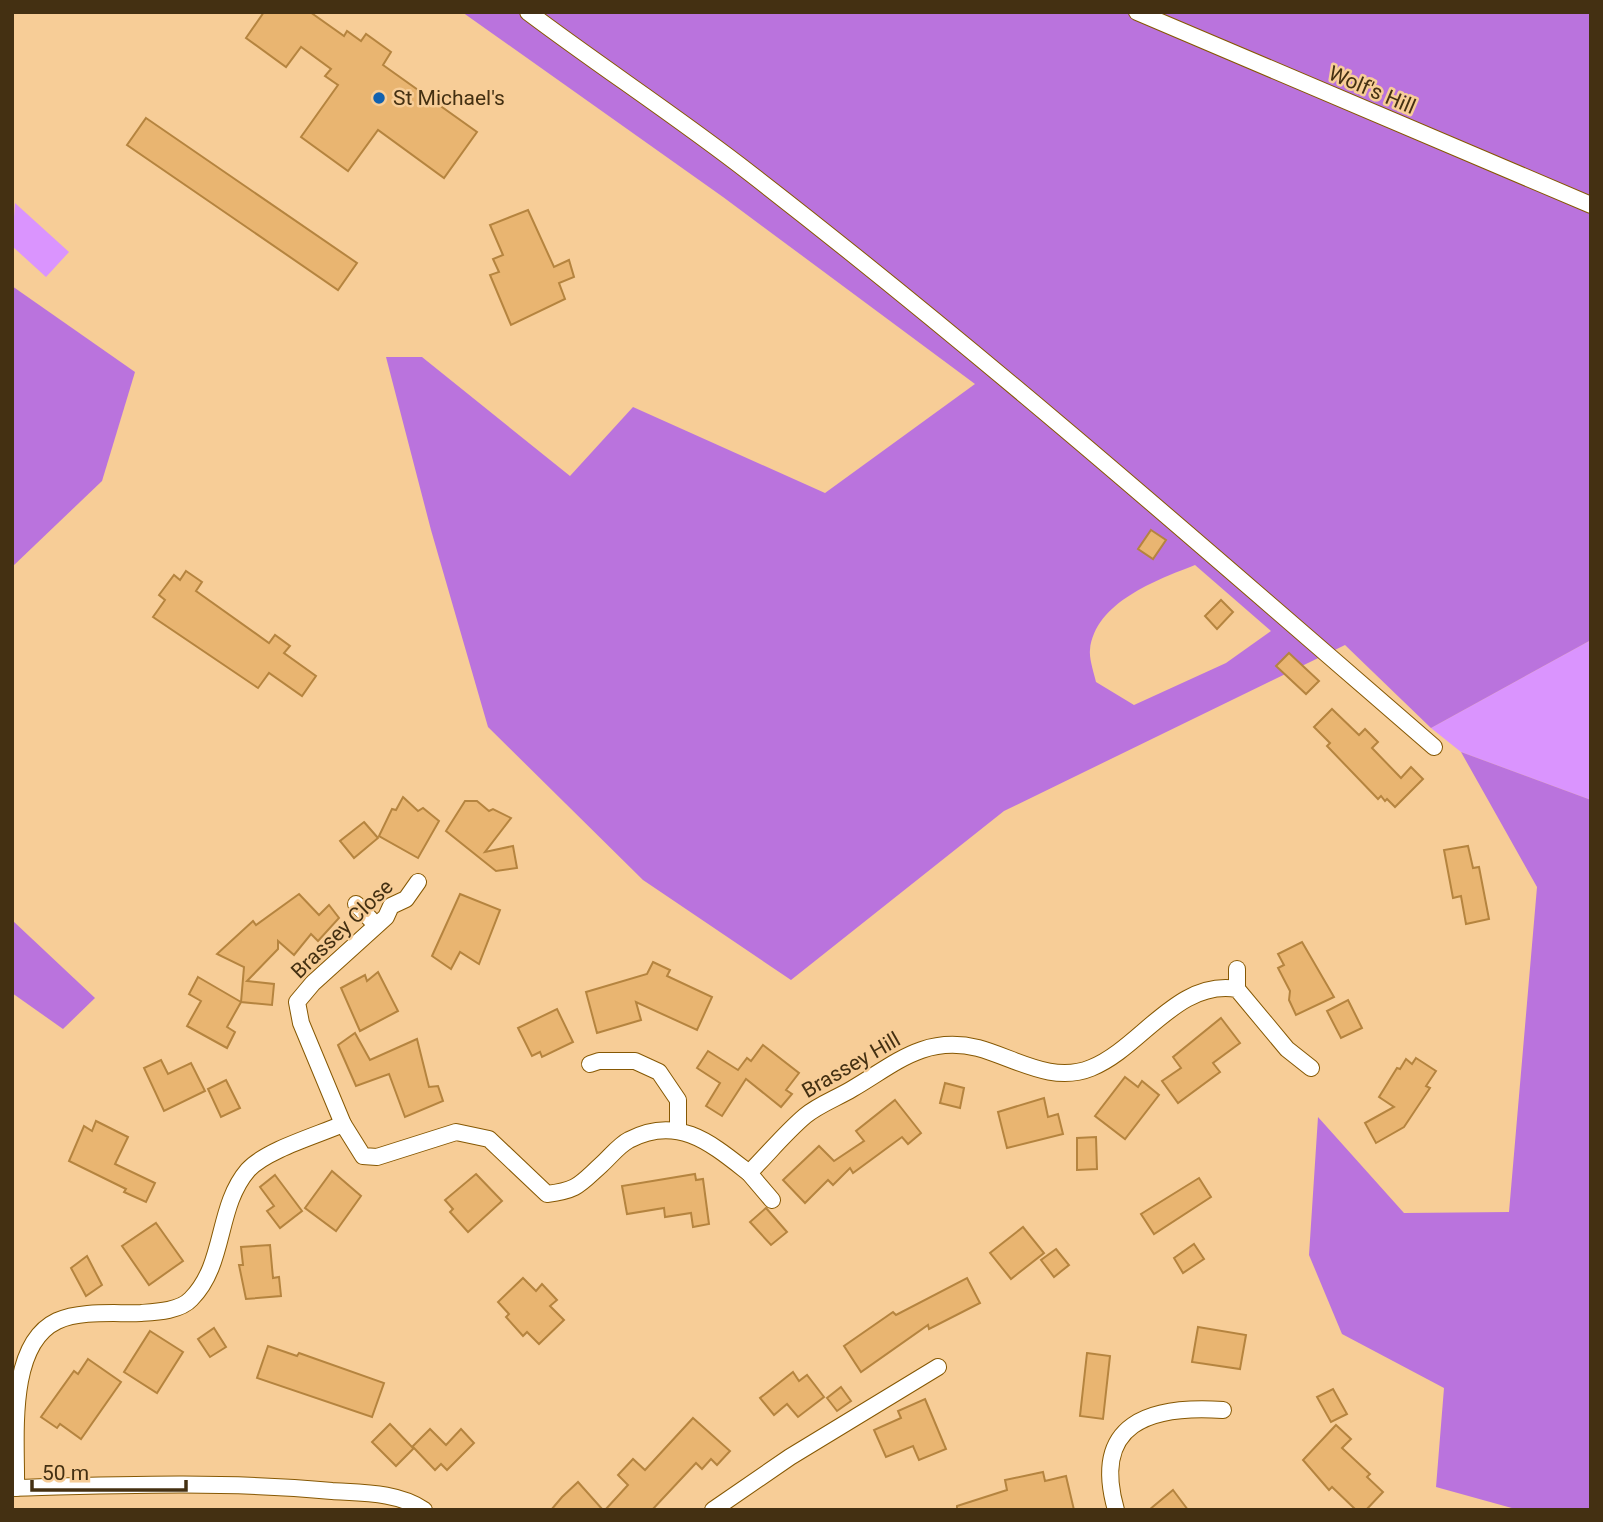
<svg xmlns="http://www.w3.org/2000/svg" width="1603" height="1522" font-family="Roboto,sans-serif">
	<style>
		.green { fill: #da94fe }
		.forest { fill: #ba73dd; fill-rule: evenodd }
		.building { fill: #e9b571; stroke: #b5843f; stroke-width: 2 }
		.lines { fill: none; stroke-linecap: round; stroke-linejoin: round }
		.street-casing { stroke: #865803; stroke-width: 18 }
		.street { stroke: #fff; stroke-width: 16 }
		.poi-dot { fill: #1161af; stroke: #f7cd97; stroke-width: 2.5 }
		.labels { text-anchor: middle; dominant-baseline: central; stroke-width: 5; stroke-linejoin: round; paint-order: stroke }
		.street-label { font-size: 21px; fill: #443012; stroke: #f7cd97 }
		.poi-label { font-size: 21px; fill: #443012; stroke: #f7cd97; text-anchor: start }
	</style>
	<rect width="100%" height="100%" fill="#f7cd97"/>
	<!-- green -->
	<g class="green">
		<polygon points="15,203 69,252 46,277 12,246"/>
		<polygon points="1591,640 1591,800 1461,752 1431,728"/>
	</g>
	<!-- forest -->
	<g class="forest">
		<path d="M462 12H1591V640L1431 728 1345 645 1004 811 791 980 643 880 488 727 431 530 386 357H422L570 476 633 407 825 493 975 384 723 197ZM1195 565 1271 631 1226 663 1134 705 1096 682C1094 673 1089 659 1090 650 1095 602 1157 580 1195 565Z"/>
		<polygon points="12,286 135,372 102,481 12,567"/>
		<polygon points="1461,752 1591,800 1591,1510 1519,1510 1436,1487 1444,1388 1342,1334 1309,1255 1318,1117 1404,1213 1509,1212 1537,887"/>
		<polygon points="12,920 95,998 63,1029 12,993"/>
	</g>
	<!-- building -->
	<g class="building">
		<polygon points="264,12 310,12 344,36 347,31 361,41 366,34 391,52 383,65 477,132 444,178 378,130 348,171 301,137 338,85 325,76 331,69 301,47 286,67 246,38"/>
		<polygon points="146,118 357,263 338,290 127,145"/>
		<polygon points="528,210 554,267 569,260 574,277 559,283 565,299 511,325 490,275 499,272 493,259 503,255 490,225"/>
		<polygon points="1151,530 1166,540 1153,559 1138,549"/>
		<polygon points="186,571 202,582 196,591 269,643 275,635 290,646 284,653 316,676 302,696 269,673 258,688 153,617 165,600 159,595 174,575 180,580"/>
		<polygon points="1221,600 1233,612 1217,629 1205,616"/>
		<polygon points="1289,653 1319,681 1306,694 1276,666"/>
		<polygon points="1332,709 1359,735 1365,729 1378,742 1372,748 1401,778 1411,767 1423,779 1395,807 1387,799 1385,801 1381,796 1378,799 1327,746 1330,743 1314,727"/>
		<polygon points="403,797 418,811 423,808 439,821 418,858 379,836 392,809 396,810"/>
		<polygon points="465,801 477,801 489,811 493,809 511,818 485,852 513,846 517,868 496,871 446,831"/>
		<polygon points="364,822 378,838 354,858 340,841"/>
		<polygon points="1468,846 1473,868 1479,867 1489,919 1466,924 1461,896 1453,898 1444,850"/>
		<polygon points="299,894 319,915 329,905 339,918 318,941 311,934 294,955 278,941 278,949 247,981 274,984 272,1005 241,1002 244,967 217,954 253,921 256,925"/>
		<polygon points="460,894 500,910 479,964 460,952 451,969 432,956"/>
		<polygon points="1302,942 1334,997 1296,1015 1289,1000 1290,991 1278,968 1284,965 1278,954"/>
		<polygon points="653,962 670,970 667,976 712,997 697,1030 636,1002 641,1020 597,1033 586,992 647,974"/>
		<polygon points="378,972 398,1011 360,1031 341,988 365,975 367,981"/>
		<polygon points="198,977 241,1002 227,1027 235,1032 227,1048 187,1026 201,1001 189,994"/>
		<polygon points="1348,1000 1362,1028 1341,1038 1327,1011"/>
		<polygon points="557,1009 573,1042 542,1057 540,1052 532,1056 518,1028"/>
		<polygon points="1221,1018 1240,1043 1213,1063 1220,1072 1178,1103 1162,1081 1181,1068 1173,1057"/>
		<polygon points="355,1033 370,1060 417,1039 429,1087 438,1086 443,1101 405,1117 389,1074 356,1086 338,1045"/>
		<polygon points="763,1045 799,1073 786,1090 792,1094 781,1107 746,1079 722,1116 706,1106 720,1083 697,1068 708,1051 738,1070 747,1058 751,1061"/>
		<polygon points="1416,1058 1436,1071 1426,1086 1430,1088 1404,1127 1376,1143 1365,1123 1394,1107 1379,1097 1397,1068 1400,1069 1406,1059 1412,1064"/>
		<polygon points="161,1060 168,1074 191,1063 205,1091 164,1111 144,1068"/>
		<polygon points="1125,1077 1138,1087 1142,1081 1159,1095 1125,1139 1095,1116"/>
		<polygon points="226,1080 240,1108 221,1117 208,1089"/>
		<polygon points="945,1083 964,1088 960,1108 940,1103"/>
		<polygon points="1044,1098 1048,1117 1058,1114 1063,1134 1007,1148 998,1112"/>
		<polygon points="895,1100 921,1133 908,1144 902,1137 853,1173 850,1168 833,1185 828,1180 805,1203 783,1180 819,1146 834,1161 864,1141 856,1131"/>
		<polygon points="96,1121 128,1137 115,1164 155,1183 146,1202 124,1192 126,1189 69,1161 84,1126 92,1131"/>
		<polygon points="1096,1137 1097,1169 1077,1170 1077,1138"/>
		<polygon points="332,1171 361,1196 336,1231 305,1208"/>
		<polygon points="476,1174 502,1201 468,1232 450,1212 453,1209 445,1200"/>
		<polygon points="695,1174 696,1180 703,1179 709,1224 693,1227 691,1213 665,1217 664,1208 627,1214 622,1186"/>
		<polygon points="275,1175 302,1211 280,1228 267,1211 274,1206 260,1187"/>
		<polygon points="1199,1178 1211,1197 1154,1234 1141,1214"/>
		<polygon points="766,1208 787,1232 771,1245 750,1222"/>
		<polygon points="156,1223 183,1261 149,1285 122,1246"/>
		<polygon points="1023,1227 1044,1253 1011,1279 990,1253"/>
		<polygon points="1194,1244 1204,1259 1183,1273 1174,1258"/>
		<polygon points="270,1245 273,1278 279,1277 281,1296 246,1299 239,1265 243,1265 241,1247"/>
		<polygon points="1056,1249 1069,1265 1054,1277 1041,1260"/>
		<polygon points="87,1256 102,1285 86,1296 71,1268"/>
		<polygon points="523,1278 536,1291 542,1284 557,1300 550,1306 564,1320 539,1344 527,1332 523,1336 506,1317 509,1314 498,1302"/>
		<polygon points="967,1278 980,1303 929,1329 928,1325 861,1372 844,1346 893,1312 896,1315"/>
		<polygon points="1198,1327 1246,1335 1240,1369 1192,1362"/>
		<polygon points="214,1328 226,1347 210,1357 198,1339"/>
		<polygon points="150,1331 183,1352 157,1393 124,1372"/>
		<polygon points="268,1346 297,1356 299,1353 384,1383 372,1417 257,1378"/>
		<polygon points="1087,1353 1110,1356 1103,1419 1080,1416"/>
		<polygon points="88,1359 121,1382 81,1439 60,1424 57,1428 41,1417 74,1371 78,1374"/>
		<polygon points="793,1372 799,1381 807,1375 824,1397 798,1417 787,1404 774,1415 760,1398"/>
		<polygon points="841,1387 851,1401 837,1411 827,1398"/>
		<polygon points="1333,1389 1347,1414 1331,1422 1317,1397"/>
		<polygon points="925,1399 946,1449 919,1460 913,1446 886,1457 874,1430 901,1418 898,1411"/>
		<polygon points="693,1418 730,1451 717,1465 711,1459 702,1469 696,1463 652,1510 605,1510 628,1485 618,1475 633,1459 645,1470"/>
		<polygon points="390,1424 412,1447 430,1429 446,1445 461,1429 474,1443 447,1470 441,1464 435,1470 414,1448 396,1466 372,1442"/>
		<polygon points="1336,1425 1351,1439 1342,1448 1370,1474 1367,1477 1383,1492 1366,1510 1356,1510 1332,1487 1329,1490 1303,1460"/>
		<polygon points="1043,1472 1045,1481 1066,1476 1074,1510 957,1510 957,1506 1007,1490 1005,1480"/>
		<polygon points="578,1482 603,1510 551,1510 562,1497"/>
		<polygon points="1173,1490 1188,1510 1149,1510"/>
	</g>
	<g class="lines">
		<!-- street casing -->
		<g class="street-casing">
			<g id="street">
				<path d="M528 12C601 67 678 117 751 174 986 356 1209 552 1434 747"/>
				<polyline points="1137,12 1591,205"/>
				<polyline points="356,904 376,925"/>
				<polyline points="1237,969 1237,989"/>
				<polyline points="590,1064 599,1061 635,1061 659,1072 678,1100 678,1130"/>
				<polyline points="343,1124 301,1023 297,1002 313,983 386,917 391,906 406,899 418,882"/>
				<polyline points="749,1173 772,1200"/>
				<path d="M12 1488C119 1485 225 1481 332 1491 362 1493 398 1492 424 1510"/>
				<path d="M16 1488C17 1441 6 1345 57 1321 81 1310 116 1314 141 1313 156 1312 180 1311 191 1299 226 1264 216 1207 248 1170 266 1150 318 1135 343 1124L363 1156 377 1157 456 1132 489 1139 547 1194C578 1190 579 1185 601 1165 610 1157 619 1145 629 1140 678 1114 712 1144 749 1173 768 1154 785 1133 805 1116 818 1105 837 1098 852 1089 895 1064 924 1035 978 1048 1015 1058 1052 1084 1091 1068 1141 1048 1177 979 1237 989L1287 1049 1311 1068"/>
				<polyline points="713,1510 790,1457 938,1367"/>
				<path d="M1116 1510C1091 1423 1150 1405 1223 1410"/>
			</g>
		</g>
		<!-- street -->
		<use href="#street" class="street"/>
	</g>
	<!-- markers -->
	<circle class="poi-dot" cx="379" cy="98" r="7"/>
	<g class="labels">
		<!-- street labels -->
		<g class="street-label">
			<text transform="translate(1372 90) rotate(23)">Wolf's Hill</text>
			<text transform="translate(342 929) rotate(-44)">Brassey Close</text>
			<text transform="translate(851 1065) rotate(-30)">Brassey Hill</text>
		</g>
		<!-- poi labels -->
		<g class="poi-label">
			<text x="393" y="98">St Michael's</text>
		</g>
	</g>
	<!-- border -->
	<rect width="1603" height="1522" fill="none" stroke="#443012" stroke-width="28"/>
	<!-- scale -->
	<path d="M32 1480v10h154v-10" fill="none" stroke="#443012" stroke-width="3.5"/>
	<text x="42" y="1480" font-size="21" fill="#443012" stroke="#f7cd97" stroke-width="5" paint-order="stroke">50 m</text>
</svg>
